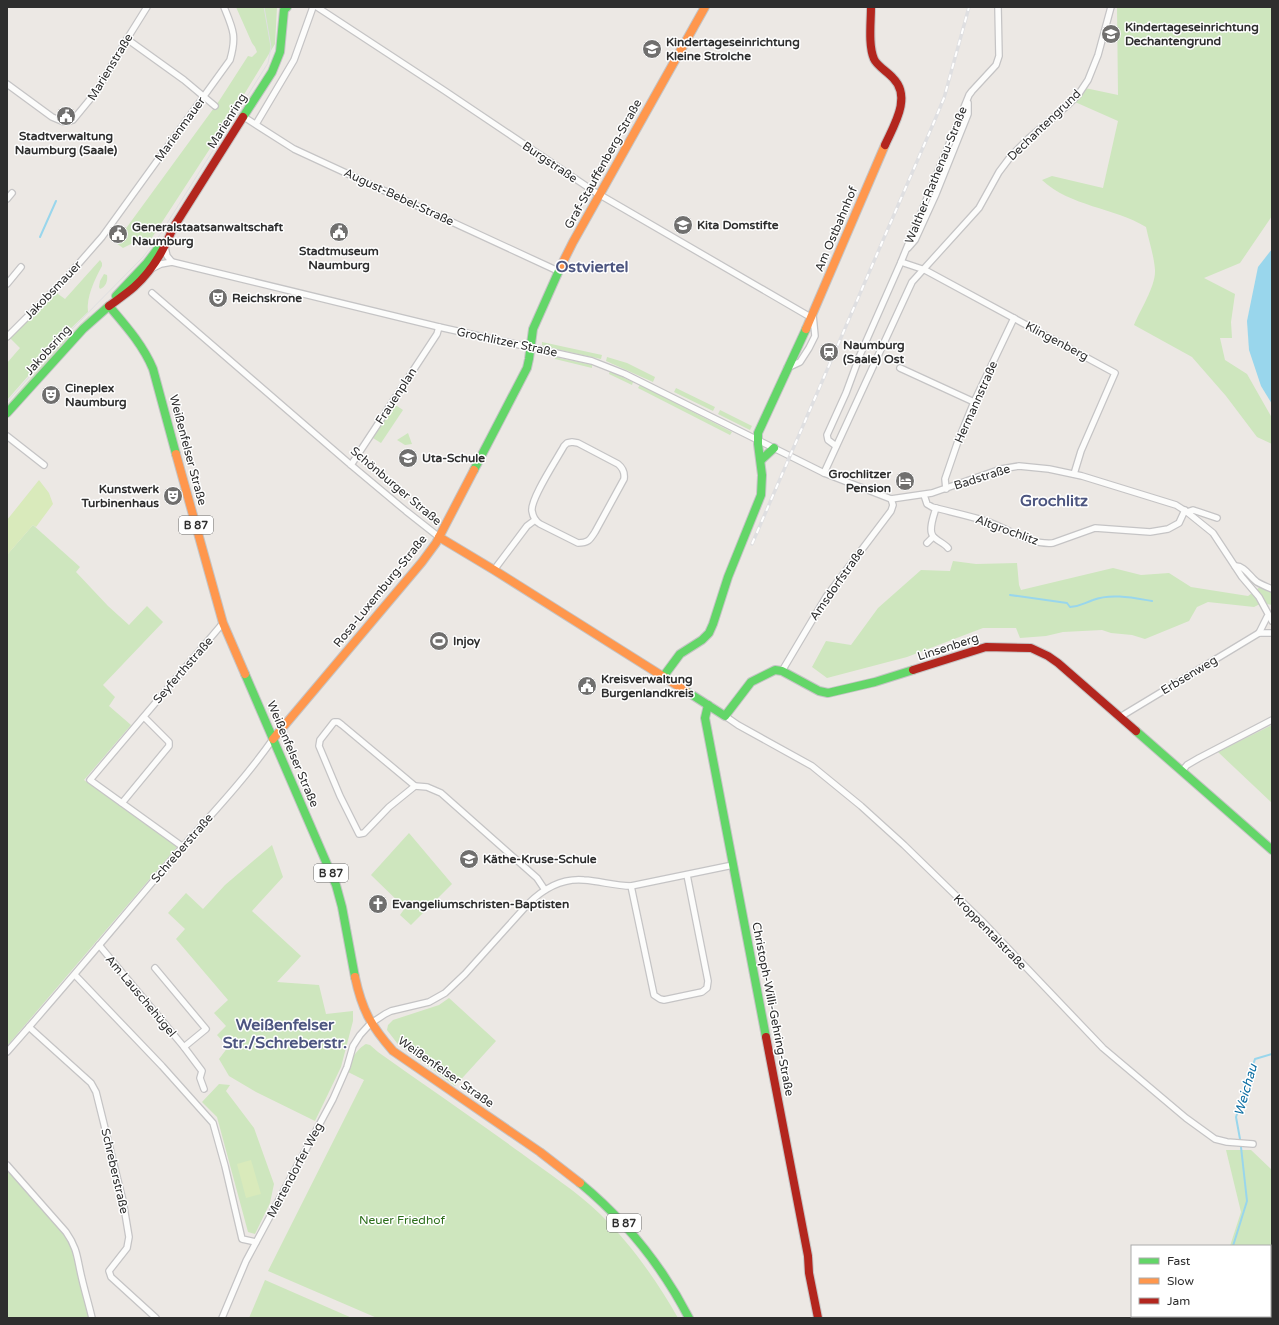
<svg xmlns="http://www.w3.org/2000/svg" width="1279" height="1325" font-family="'Varela Round',sans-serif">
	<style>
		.green { fill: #cee6be }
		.pitch { fill: #d9eabb }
		.water { fill: #99d6ec }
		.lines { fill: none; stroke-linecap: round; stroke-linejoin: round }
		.stream { stroke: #99d6ec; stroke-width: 2 }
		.street-casing { stroke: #c5c4c5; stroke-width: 8 }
		.fast-casing { stroke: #c5c4c5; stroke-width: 10 }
		.slow-casing { stroke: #c5c4c5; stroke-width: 10 }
		.jam-casing { stroke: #c5c4c5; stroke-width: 10 }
		.street { stroke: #fcfcfb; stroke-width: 5.5 }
		.fast { stroke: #63d668; stroke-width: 8 }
		.slow { stroke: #ff974d; stroke-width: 8 }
		.jam { stroke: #b3261e; stroke-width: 8 }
		.tram { stroke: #dfdfe1; stroke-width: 1 }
		.rail-casing { stroke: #dfdfe1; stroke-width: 3.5 }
		.rail { stroke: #fff; stroke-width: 2; stroke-dasharray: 6; stroke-linecap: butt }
		.labels { text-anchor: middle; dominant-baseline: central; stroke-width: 3; stroke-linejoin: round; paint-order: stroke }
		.shield { fill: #fff; stroke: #6d6d6d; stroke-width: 1 }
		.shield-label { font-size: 11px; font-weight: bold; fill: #2e2e2e }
		.poi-label { font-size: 12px; font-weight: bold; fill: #2e2e2e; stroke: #fff; text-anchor: start }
		.street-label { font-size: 12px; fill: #2e2e2e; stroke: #fff }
		.park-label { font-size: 12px; fill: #2c6e1b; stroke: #fff }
		.water-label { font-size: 13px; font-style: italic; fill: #0d6fa3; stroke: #fff }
		.district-label { font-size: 16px; font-weight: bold; fill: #4d5680; stroke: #fff }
	</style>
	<rect width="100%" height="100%" fill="#ece8e4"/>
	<!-- green -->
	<g class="green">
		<polygon points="236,7 277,7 275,44 224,127 151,239 137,241 123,248 116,243 127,227 219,101 248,56 252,57 257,52 255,47 252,43"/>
		<path d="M1117 7H1272V216L1240 263 1204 278 1235 294 1231 322 1232 338H1220L1225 360 1247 374 1272 418V444L1257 437 1226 396 1192 357 1134 325C1140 310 1156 286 1155 270 1154 256 1149 241 1146 227 1113 207 1071 207 1042 180L1052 176 1103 188 1118 121 1075 102 1085 88 1118 95Z"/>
		<path d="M100 260 102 263V266C95 279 86 297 88 312L66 333 7 400V363L20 348 9 337 54 291 65 299Z"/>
		<path d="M104 274 107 275C108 280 106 287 100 289L99 287 100 281Z"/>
		<polygon points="90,315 89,317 75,330 7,407 7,405 68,336"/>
		<polygon points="542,342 602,355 601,359 556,349 542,345"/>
		<polygon points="555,357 592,365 592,368 555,359"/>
		<polygon points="607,357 627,363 655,377 653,382 606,361"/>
		<polygon points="610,371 633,382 632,385 609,374"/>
		<polygon points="640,385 732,432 730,435 638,388"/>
		<polygon points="676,388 715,407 713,411 674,392"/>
		<polygon points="394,404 403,410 381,443 373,438"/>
		<polygon points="720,410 752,426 750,430 718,414"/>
		<polygon points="408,433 412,444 405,445 397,440"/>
		<polygon points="33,525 80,567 76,572 108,606 129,625 147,606 163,622 103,685 115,697 109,706 131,725 84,780 177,847 7,1046 7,555"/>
		<polygon points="953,561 976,564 1017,563 1019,585 1021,590 1113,568 1141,575 1169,573 1191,587 1248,596 1260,587 1272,593 1272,605 1262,603 1254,607 1208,602 1197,607 1189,621 1145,639 1132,635 1111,633 1102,630 1063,632 1046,636 1020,638 1016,628 983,628 907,657 827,678 812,667 826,641 851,645 878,608 921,570 950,571"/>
		<polygon points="1272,725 1272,803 1218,752"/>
		<polygon points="409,833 452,884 411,925 400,915 405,908 371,875"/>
		<polygon points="272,845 283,877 252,911 301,956 277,982 319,985 326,1014 353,1011 353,1021 341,1067 315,1121 256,1092 229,1076 219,1059 228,1047 217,1035 226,1026 214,1013 228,1000 176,939 185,929 168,913 186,893 203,909 225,885"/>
		<polygon points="449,998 496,1041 455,1086 397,1043 387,1030 388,1025 393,1020 439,1005"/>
		<path d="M366 1044 370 1045 378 1052C426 1086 474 1119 521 1153 548 1173 576 1191 600 1214 631 1244 657 1281 678 1318H377L268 1271 364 1080 348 1072C347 1063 358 1048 366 1044Z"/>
		<polygon points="219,1084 230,1085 226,1091 254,1128 274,1184 270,1203 255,1234 248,1232 217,1117 202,1102"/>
		<polygon points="1226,1150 1251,1150 1272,1170 1272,1318 1209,1318 1209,1316 1270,1316 1270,1246 1230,1246 1241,1212"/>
		<polygon points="7,1169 61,1231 70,1243 78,1266 90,1318 7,1318"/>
		<polygon points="265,1280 352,1318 249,1318"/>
	</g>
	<!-- pitch -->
	<g class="pitch">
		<polygon points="39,480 49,493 53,504 36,527 33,525 7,555 7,520"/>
		<polygon points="251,1160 261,1194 246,1198 237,1164"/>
	</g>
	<!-- water -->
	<polygon class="water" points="1272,249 1272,404 1261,386 1249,350 1247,321 1258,267"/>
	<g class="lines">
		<!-- stream -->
		<g class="stream">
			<polyline points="40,237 56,201"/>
			<path d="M1010 595 1067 603 1070 607C1082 606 1082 604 1093 600 1111 593 1134 598 1152 601"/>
			<polyline points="1240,1139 1236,1117 1255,1059 1272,1054"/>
			<polyline points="1233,1246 1247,1201 1241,1147"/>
			<polyline points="1218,1318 1219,1316"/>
		</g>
		<!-- street casing -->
		<g class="street-casing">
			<g id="street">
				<polyline points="317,7 445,91 595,192 812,318"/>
				<polyline points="127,39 184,80 215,106"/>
				<polyline points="7,84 52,117 64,122 73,120 96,92 127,39 147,7"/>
				<polyline points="244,117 294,149 558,271"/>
				<polyline points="256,124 294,60 313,7"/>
				<polyline points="7,199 12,193"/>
				<polyline points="165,247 167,256 172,262"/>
				<polyline points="908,248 915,240 936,194 968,114 968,103"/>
				<polyline points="901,262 925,270 1115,373 1081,451 1074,474"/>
				<polyline points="151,269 161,264 172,262 439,327 592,361 625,374 824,473 891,499 932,493 1001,469 1019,466 1049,469 1082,476 1176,505 1187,512 1213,533 1242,577 1259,597 1272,621"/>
				<polyline points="7,284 21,267"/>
				<polyline points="152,293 351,465 406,511 439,537"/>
				<path d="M7 337 67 277 102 237 230 60C237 36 233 29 224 7"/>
				<polyline points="787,368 800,362 809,348 815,336 813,315"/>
				<polyline points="900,368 974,402"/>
				<polyline points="7,436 44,465"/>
				<path d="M572 442 578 443 618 464C623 468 625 472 624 479L595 532C590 540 588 543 578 543L540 524C535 521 533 517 532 511 530 499 557 459 564 446L567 443Z"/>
				<polyline points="836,446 828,440 827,435 846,393 860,355 901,262 969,95 972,91 996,65 999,56 998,7"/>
				<polyline points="351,465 437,334 439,327"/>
				<polyline points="824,473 912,282 979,208 999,172 1011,156 1029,138 1068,105 1078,95 1088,80 1098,55 1111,7"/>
				<polyline points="946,489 945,479 958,441 974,402 1014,318"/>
				<path d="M924 495 927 504 932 507C951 512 970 516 989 522 1010 530 1030 545 1053 543L1095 528 1150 532 1168 529 1179 523 1185 510"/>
				<path d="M936 508C934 515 928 530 933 536 937 541 944 543 948 548"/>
				<polyline points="1187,512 1193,510 1217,518"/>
				<polyline points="927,543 933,537"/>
				<path d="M1235 566C1244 565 1250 577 1257 582 1262 585 1267 587 1272 589"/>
				<polyline points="494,570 527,526 535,520"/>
				<polyline points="1259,633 1272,633"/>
				<polyline points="782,671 826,597 891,511 893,505 891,499"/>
				<polyline points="725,716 738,725 812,766 861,806 904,845 982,921 1103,1048 1186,1118 1215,1139 1227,1142 1253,1144"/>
				<polyline points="1120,718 1125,714 1259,633 1267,617 1269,616"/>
				<polygon points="334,722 338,722 342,725 415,786 389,807 364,833 359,834 340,796 319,746 320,740"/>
				<polyline points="1182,771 1187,765 1199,758 1272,720"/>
				<polyline points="415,786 427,787 441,793 537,878 545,890"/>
				<polyline points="122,803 169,746 169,742 144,717"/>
				<polyline points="183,847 90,780 223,623"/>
				<polyline points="631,886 654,995 660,999 664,1000 702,992 707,988 708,981 687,875"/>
				<polyline points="99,945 184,1047 202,1071 200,1078 204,1089"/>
				<polyline points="155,968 206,1029 184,1047"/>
				<polyline points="75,975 162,1066 213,1123 225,1166 242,1239 256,1242"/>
				<polyline points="29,1027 91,1083 96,1092 123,1201 129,1237 127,1248 109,1271 111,1277 156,1318"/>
				<path d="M7 1052C63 989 117 924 172 859 206 820 243 782 273 739"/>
				<path d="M7 1165 66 1232C78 1249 77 1259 82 1279 85 1292 89 1305 92 1318"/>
				<path d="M222 1318 246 1261 333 1099 347 1067 353 1046 360 1035 370 1024 385 1014 391 1011 429 1002 445 993 465 974 528 904C543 889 562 878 584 880 600 881 615 886 631 886L733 865"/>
			</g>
		</g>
		<!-- fast casing -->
		<g class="fast-casing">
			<g id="fast">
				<polyline points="243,117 272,72 280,52 284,10 287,7"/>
				<polyline points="116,296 147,263 159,247"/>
				<path d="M7 413 83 329 109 306C126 326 143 345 153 369L176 454"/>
				<polyline points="761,460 774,448"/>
				<polyline points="474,470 527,368 529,359 533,329 561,266"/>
				<polyline points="245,674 336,885 342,907 355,977"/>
				<polyline points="663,677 680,654 702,640 709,633 713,624 728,577 761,495 762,475 758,444 758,433 806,329"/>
				<polyline points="686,691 725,716 751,682 775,670 782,671 819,691 828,693 875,682 913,670"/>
				<polyline points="708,705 705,718 766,1037"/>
				<polyline points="1136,731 1272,850"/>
				<path d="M580 1183C626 1221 661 1264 689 1318"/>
			</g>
		</g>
		<!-- slow casing -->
		<g class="slow-casing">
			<g id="slow">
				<polyline points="561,266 573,242 705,7"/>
				<polyline points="806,329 885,145"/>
				<polyline points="176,454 223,623 245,674"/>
				<polyline points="439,537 494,570 686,691"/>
				<polyline points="273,739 422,562 436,543 474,470"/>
				<path d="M355 977C362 1010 371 1026 393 1051L540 1152 580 1183"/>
			</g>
		</g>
		<!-- jam casing -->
		<g class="jam-casing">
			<g id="jam">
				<path d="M871 7C871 22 868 45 874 59 877 66 888 72 893 78 912 97 894 125 885 145"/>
				<path d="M109 306C117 300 126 294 134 287 152 271 164 250 173 228L243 117"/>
				<polyline points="913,670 986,647 1031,648 1048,656 1058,663 1136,731"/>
				<polyline points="766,1037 808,1256 809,1273 818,1318"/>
			</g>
		</g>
		<!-- street -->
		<use href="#street" class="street"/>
		<!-- fast -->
		<use href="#fast" class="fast"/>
		<!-- slow -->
		<use href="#slow" class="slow"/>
		<!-- jam -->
		<use href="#jam" class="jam"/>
		<!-- tram -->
		<polyline class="tram" points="7,402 70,331 143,257 159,236 268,63 271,47 264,7"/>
		<!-- rail casing -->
		<g class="rail-casing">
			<polyline id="rail" points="752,544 934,122 944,98 969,7"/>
		</g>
		<!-- rail -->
		<use href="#rail" class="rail"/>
	</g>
	<!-- icons -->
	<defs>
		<g id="school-disc" transform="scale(1)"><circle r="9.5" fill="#706f6e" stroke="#fff"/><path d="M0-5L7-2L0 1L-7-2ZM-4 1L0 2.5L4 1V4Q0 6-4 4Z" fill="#fff"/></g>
		<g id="civic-disc" transform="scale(1)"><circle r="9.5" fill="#706f6e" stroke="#fff"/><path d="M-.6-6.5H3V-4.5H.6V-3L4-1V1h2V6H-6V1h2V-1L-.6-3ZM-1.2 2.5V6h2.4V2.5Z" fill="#fff"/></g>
		<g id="theatre-disc" transform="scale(1)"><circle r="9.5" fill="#706f6e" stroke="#fff"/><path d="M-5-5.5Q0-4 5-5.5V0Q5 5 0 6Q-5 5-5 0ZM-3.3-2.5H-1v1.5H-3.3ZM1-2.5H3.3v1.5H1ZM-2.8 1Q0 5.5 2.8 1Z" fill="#fff"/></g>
		<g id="station-disc" transform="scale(1)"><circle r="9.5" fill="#706f6e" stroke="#fff"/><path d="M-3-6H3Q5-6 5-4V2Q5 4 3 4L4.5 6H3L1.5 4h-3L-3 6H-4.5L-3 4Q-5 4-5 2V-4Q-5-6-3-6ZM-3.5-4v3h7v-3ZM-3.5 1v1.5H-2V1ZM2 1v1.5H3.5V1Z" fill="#fff"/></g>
		<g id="hotel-disc" transform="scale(1)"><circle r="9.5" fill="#706f6e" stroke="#fff"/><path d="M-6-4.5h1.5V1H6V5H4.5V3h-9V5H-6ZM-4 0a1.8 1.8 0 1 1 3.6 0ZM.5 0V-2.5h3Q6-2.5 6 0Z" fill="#fff"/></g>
		<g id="stadium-disc" transform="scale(1)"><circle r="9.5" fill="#706f6e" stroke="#fff"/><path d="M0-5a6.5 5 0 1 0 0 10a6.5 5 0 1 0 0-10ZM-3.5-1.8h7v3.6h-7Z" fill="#fff"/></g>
		<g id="church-disc" transform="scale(1)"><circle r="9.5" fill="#706f6e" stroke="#fff"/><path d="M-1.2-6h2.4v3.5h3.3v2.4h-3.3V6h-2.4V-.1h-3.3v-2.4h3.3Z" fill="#fff"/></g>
	</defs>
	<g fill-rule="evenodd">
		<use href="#school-disc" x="1111" y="34"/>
		<use href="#school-disc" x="652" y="49"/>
		<use href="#civic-disc" x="66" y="116"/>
		<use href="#school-disc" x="683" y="225"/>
		<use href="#civic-disc" x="339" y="232"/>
		<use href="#civic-disc" x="118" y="234"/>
		<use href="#theatre-disc" x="218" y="298"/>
		<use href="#station-disc" x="829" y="352"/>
		<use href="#theatre-disc" x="51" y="395"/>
		<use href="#school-disc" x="408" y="458"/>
		<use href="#hotel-disc" x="905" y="481"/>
		<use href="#theatre-disc" x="173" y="496"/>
		<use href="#stadium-disc" x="439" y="641"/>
		<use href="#civic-disc" x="587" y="686"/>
		<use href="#school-disc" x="469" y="859"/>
		<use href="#church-disc" x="378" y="904"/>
	</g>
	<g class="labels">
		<!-- shield labels -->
		<g class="shield">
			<rect x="179" y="516" width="34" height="18" rx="3"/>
			<rect x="314" y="864" width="34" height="18" rx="3"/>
			<rect x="607" y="1214" width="34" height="18" rx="3"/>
		</g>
		<g class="shield-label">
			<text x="196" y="525">B 87</text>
			<text x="331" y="873">B 87</text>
			<text x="624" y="1223">B 87</text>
		</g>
		<!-- poi labels -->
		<g class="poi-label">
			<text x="1125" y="27">Kindertageseinrichtung<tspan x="1125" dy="14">Dechantengrund</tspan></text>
			<text x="666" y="42">Kindertageseinrichtung<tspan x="666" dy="14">Kleine Strolche</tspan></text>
			<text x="66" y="136" text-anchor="middle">Stadtverwaltung<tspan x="66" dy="14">Naumburg (Saale)</tspan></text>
			<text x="697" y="225">Kita Domstifte</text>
			<text x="132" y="227">Generalstaatsanwaltschaft<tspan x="132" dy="14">Naumburg</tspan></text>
			<text x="339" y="251" text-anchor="middle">Stadtmuseum<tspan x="339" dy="14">Naumburg</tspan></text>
			<text x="232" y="298">Reichskrone</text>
			<text x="843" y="345">Naumburg<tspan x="843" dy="14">(Saale) Ost</tspan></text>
			<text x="65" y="388">Cineplex<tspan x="65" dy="14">Naumburg</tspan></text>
			<text x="422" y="458">Uta-Schule</text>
			<text x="891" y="474" text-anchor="end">Grochlitzer<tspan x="891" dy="14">Pension</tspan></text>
			<text x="159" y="489" text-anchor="end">Kunstwerk<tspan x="159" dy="14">Turbinenhaus</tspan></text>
			<text x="453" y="641">Injoy</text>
			<text x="601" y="679">Kreisverwaltung<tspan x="601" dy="14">Burgenlandkreis</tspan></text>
			<text x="483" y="859">Käthe-Kruse-Schule</text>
			<text x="392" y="904">Evangeliumschristen-Baptisten</text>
		</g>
		<!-- street labels -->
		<g class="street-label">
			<text transform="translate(110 67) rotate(-59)">Marienstraße</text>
			<text transform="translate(227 121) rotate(-58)">Marienring</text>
			<text transform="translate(1044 125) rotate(-44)">Dechantengrund</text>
			<text transform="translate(180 129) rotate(-54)">Marienmauer</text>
			<text transform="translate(550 162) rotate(34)">Burgstraße</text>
			<text transform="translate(603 164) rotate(-61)">Graf-Stauffenberg-Straße</text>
			<text transform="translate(936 175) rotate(-68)">Walther-Rathenau-Straße</text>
			<text transform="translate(399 197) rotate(25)">August-Bebel-Straße</text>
			<text transform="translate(836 229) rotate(-67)">Am Ostbahnhof</text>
			<text transform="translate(53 290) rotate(-46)">Jakobsmauer</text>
			<text transform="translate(1057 341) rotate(28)">Klingenberg</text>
			<text transform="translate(507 342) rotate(12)">Grochlitzer Straße</text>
			<text transform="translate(48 350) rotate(-48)">Jakobsring</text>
			<text transform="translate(396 396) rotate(-57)">Frauenplan</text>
			<text transform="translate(976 402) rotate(-66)">Hermannstraße</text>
			<text transform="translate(188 450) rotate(75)">Weißenfelser Straße</text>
			<text transform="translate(982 477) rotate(-18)">Badstraße</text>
			<text transform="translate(396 486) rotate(40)">Schönburger Straße</text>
			<text transform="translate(1007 530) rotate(20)">Altgrochlitz</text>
			<text transform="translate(837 584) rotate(-55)">Amsdorfstraße</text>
			<text transform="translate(380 591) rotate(-51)">Rosa-Luxemburg-Straße</text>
			<text transform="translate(948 647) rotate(-18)">Linsenberg</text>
			<text transform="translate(183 670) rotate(-49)">Seyferthstraße</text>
			<text transform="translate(1189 675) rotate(-31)">Erbsenweg</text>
			<text transform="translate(293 754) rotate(67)">Weißenfelser Straße</text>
			<text transform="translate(182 848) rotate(-49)">Schreberstraße</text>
			<text transform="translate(990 932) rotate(46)">Kroppentalstraße</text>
			<text transform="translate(141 996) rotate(50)">Am Lauschehügel</text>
			<text transform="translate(773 1009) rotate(79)">Christoph-Willi-Gehring-Straße</text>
			<text transform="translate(446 1072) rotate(35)">Weißenfelser Straße</text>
			<text transform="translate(295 1170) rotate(-62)">Mertendorfer Weg</text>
			<text transform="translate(115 1171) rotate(77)">Schreberstraße</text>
		</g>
		<!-- park labels -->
		<g class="park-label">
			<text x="402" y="1220">Neuer Friedhof</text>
		</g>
		<!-- water labels -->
		<g class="water-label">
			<text transform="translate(1246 1090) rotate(-74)">Weichau</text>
		</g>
		<!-- district labels -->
		<g class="district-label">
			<text x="592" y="267">Ostviertel</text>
			<text x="1054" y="501">Grochlitz</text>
			<text x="285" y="1025">Weißenfelser<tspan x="285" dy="18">Str./Schreberstr.</tspan></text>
		</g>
	</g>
	<!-- border -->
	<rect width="1279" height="1325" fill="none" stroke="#2e2e2e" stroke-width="16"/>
	<!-- legend -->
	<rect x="1131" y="1245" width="140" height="72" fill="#ffffff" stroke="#ababab"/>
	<rect x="1139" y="1258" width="20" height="6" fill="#63d668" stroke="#ababab"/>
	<text x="1167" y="1265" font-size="12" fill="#2e2e2e">Fast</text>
	<rect x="1139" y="1278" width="20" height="6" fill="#ff974d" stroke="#ababab"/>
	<text x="1167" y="1285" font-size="12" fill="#2e2e2e">Slow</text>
	<rect x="1139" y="1298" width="20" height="6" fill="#b3261e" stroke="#ababab"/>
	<text x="1167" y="1305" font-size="12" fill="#2e2e2e">Jam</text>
</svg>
